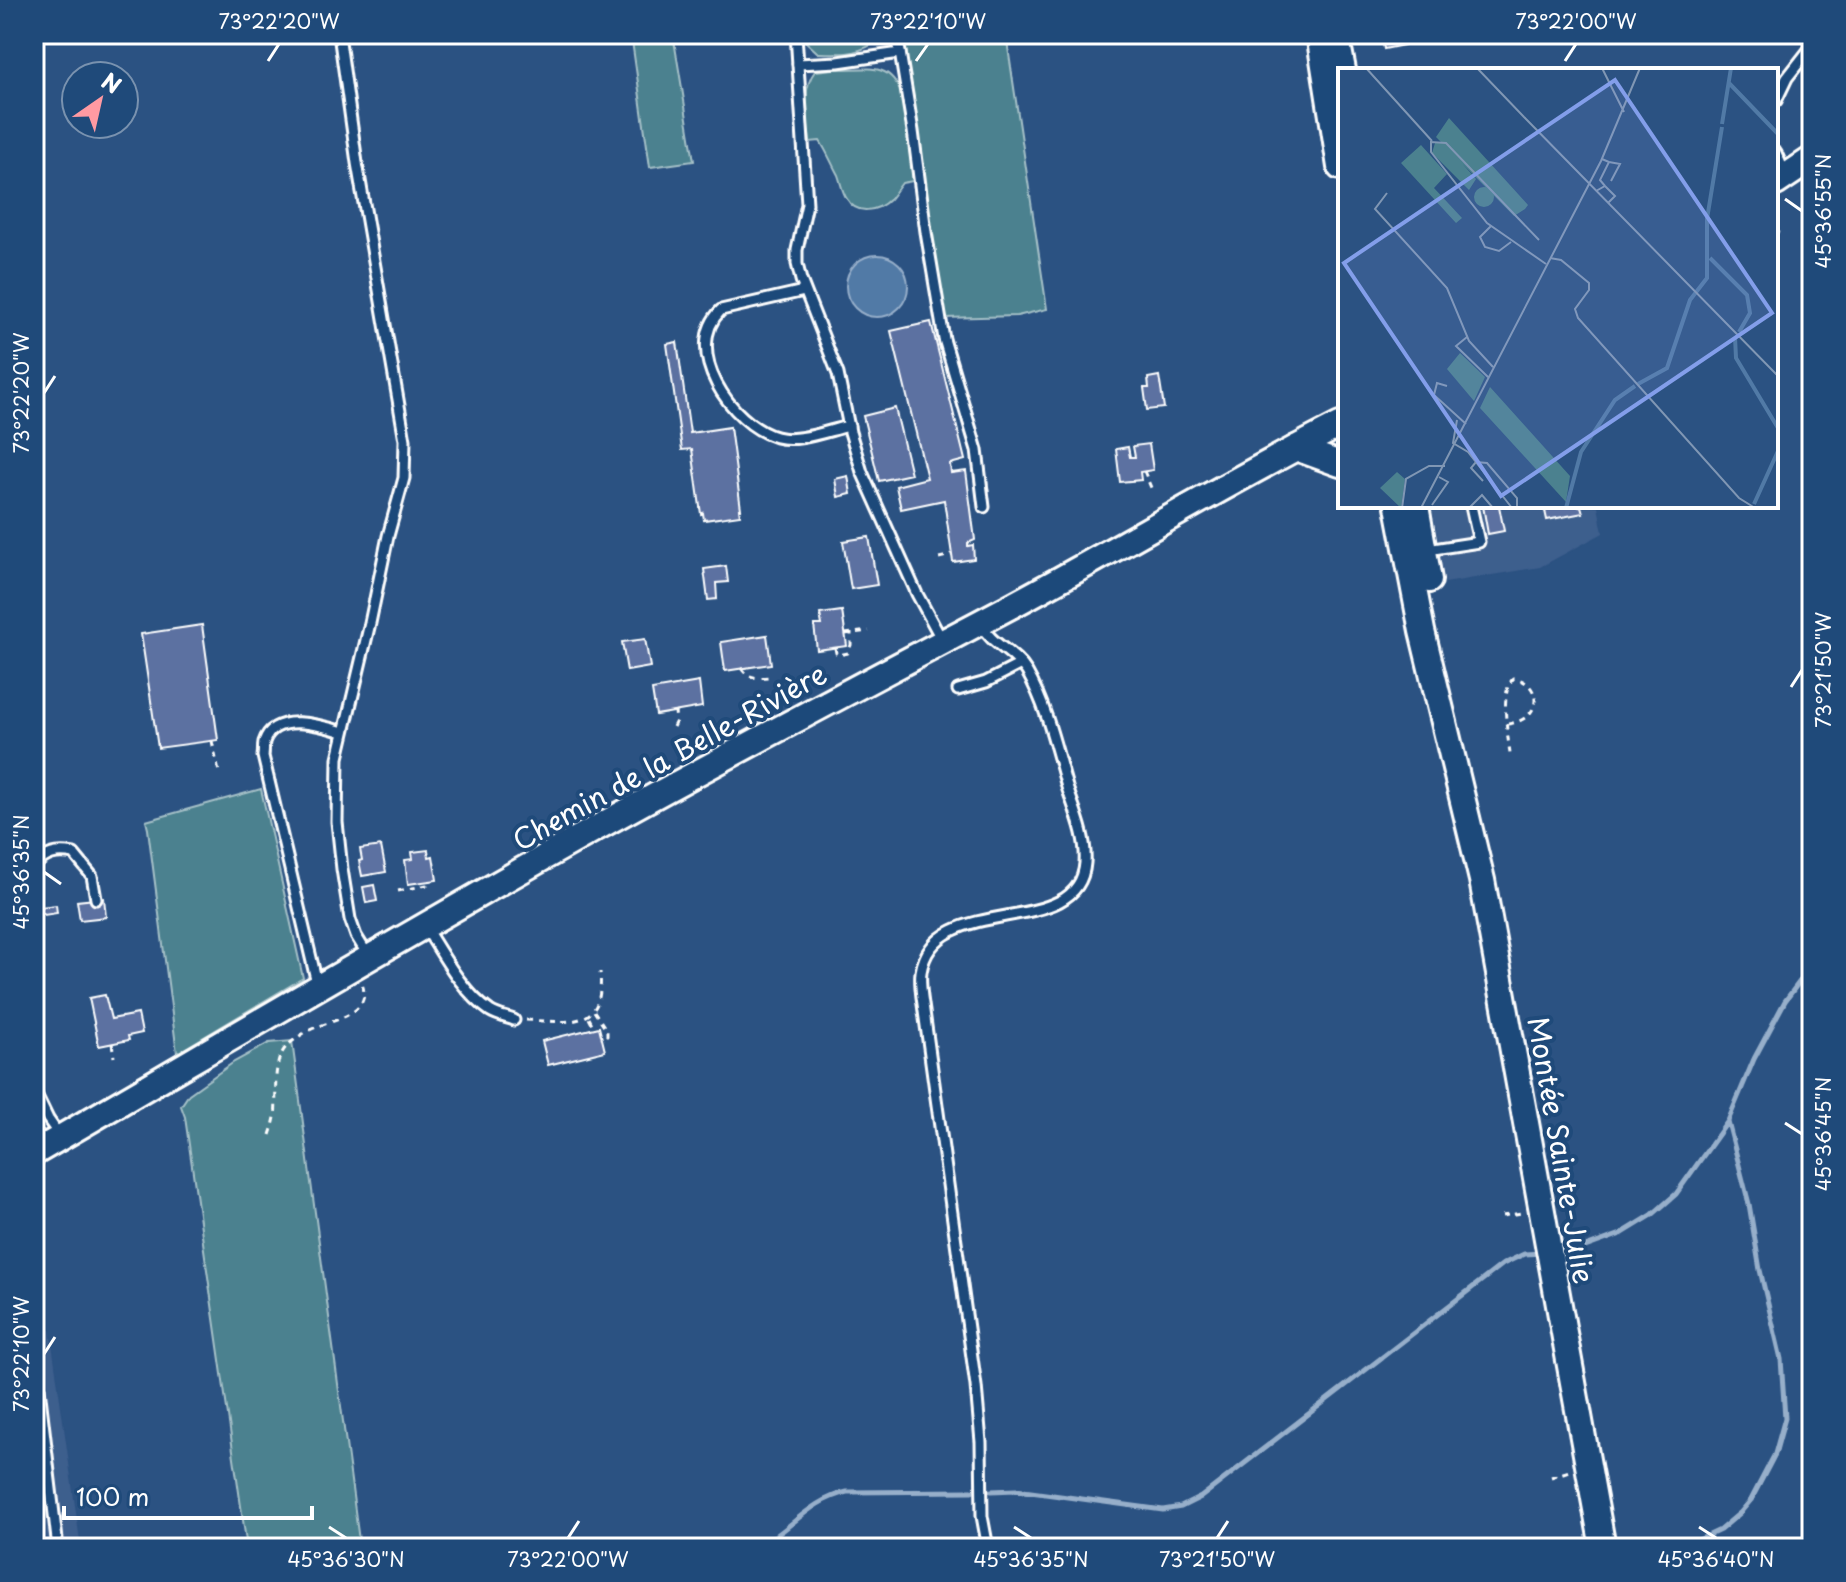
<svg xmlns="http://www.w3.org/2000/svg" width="1846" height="1582" font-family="'Playpen Sans',sans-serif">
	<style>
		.built { fill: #3e5e8d }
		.green { fill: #4b818f; stroke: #a5c0c7; stroke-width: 2 }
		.water { fill: #517aa6; stroke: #97afca; stroke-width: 2 }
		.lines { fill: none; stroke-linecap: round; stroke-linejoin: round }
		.stream { stroke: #97afca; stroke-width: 5 }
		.building { fill: #5c71a1; stroke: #fff; stroke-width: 2 }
		.lane-casing { stroke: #fff; stroke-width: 15 }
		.secondary-casing { stroke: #fff; stroke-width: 30 }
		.path { stroke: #fff; stroke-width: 3; stroke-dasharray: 6 6; stroke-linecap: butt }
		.lane { stroke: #1f4a7a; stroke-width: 9 }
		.secondary { stroke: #1f4a7a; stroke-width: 24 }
		.ticks { fill: none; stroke: #fff; stroke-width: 3 }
		.labels { text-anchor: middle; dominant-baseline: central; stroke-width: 8; stroke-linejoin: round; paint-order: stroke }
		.street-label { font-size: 28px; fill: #fff; stroke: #1f4a7a }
		.inset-river { fill: none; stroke: #517aa6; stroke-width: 4 }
		.inset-road { fill: none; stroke: #8097b4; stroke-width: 2 }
		.view { fill: #839eea; fill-opacity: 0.15; stroke: #839eea; stroke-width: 4 }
		.inset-edge { fill: none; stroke: #fff; stroke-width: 4 }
		.neatline { fill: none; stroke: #fff; stroke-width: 3 }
		.ticks-label { font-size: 20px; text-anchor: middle; fill: #fff }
	</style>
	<rect width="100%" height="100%" fill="#2b5282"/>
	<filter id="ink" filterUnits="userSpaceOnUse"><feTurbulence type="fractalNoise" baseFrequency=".0125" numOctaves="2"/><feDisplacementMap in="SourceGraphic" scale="16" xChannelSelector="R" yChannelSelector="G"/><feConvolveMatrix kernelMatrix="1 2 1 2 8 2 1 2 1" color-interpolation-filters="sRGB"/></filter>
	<g filter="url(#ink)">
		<!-- built -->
		<g class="built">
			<polygon points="1432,506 1598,506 1603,533 1540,567 1445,583"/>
			<polygon points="34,1217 81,1548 34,1548"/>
		</g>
		<!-- green -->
		<g class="green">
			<polygon points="631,34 673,34 694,161 650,167"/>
			<path d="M804 34H882L881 38C860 55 844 54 818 53L805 41Z"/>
			<polygon points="901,34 1006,34 1047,309 1017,316 944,318"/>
			<path d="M833 69C869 70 892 59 904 101L913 181 902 183C898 188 894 194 890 199 878 211 857 216 847 199 842 192 841 183 838 175 832 164 827 152 820 141L810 142C808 118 800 91 815 71Z"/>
			<polygon points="261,789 303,978 177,1053 148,829 146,821"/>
			<polygon points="292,1041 360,1548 247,1548 185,1117 181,1106 189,1094 234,1062 269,1043"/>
		</g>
		<!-- water -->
		<circle class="water" cx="877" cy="286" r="31"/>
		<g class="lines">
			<!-- stream -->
			<g class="stream">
				<polyline points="1557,1253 1577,1250 1621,1234 1652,1215 1676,1194 1728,1121 1754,1059 1785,1001 1812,965"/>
				<polyline points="991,1491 1016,1490 1163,1510 1181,1507 1201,1497 1503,1264 1524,1254 1543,1253"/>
				<path d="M754 1548C789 1534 806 1501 847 1492L972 1491"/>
				<polyline points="1682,1548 1720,1530 1740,1513 1751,1500 1775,1454 1785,1418 1781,1359 1760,1270 1749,1204 1728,1122"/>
			</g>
		</g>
		<!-- building -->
		<g class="building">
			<polygon points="1381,34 1402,34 1404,45 1384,49"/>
			<polygon points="931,322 965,460 950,464 951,473 966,471 975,540 968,543 968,546 973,545 974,559 953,562 944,500 901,509 896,486 927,478 891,331"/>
			<polygon points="677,342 690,433 730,427 741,509 739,509 740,515 704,520 703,513 701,514 692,449 682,450 667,344"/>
			<polygon points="1159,376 1164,408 1147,410 1144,388 1149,388 1148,378"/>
			<polygon points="895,408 911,474 879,481 863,416"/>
			<polygon points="1149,444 1153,470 1140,472 1141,480 1120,482 1116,449 1128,447 1130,457 1135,457 1133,446"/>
			<polygon points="848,476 851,494 838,497 835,479"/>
			<polygon points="1483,506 1499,506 1504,531 1488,534"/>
			<polygon points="1544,506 1581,506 1583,513 1547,520"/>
			<polygon points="869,537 877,585 851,589 843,541"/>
			<polygon points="726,566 728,582 716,583 717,599 708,600 704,569"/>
			<polygon points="842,611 847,646 817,650 814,625 822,625 820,614"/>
			<polygon points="202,625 218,740 158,748 141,634"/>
			<polygon points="767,635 771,664 725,671 721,642"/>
			<polygon points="645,639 650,667 627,671 622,642"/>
			<polygon points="699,682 702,707 656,715 652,690"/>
			<polygon points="381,846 386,872 362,876 359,861 362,860 360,849"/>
			<polygon points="428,850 429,857 433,856 437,880 408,884 405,860 413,859 412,852"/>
			<polygon points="374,885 377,901 366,903 363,887"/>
			<polygon points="104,898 106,917 80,920 77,901"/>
			<polygon points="56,905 57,913 44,915 43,913 40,913 39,907"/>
			<polygon points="105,995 111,1019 138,1014 142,1033 128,1036 129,1040 99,1046 89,998"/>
			<polygon points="599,1027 605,1051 548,1065 542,1041"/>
		</g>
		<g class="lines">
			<!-- lane casing -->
			<g class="lane-casing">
				<g id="lane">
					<polyline points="339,34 357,163 405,440 404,478 388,536 370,623 338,758 337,822 342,869 350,919 356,936 369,957"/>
					<polyline points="796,34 807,204 797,250 797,264 801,280 838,374 850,432 862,472 917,594 943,642"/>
					<polyline points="897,34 913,131 926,232 944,339 977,450 984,507"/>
					<polyline points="798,64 838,62 900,53"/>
					<polyline points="1776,101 1787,78 1812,46"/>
					<polyline points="1776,153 1785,173"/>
					<path d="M804 291 721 310C681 350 731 424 776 437 798 443 826 431 849 426"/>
					<polyline points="1427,550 1479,542 1471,506"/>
					<path d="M981 625C992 645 1015 652 1027 672 1047 707 1056 749 1067 787 1075 811 1087 838 1085 863 1079 942 934 889 921 972 920 980 921 989 922 997L976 1386 981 1442 982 1516 988 1548"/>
					<polyline points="958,690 986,682 1021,664"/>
					<path d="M34 867C45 853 57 851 74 854L92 876 96 899"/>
					<path d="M425 927C443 955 462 992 490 1011 498 1016 506 1017 514 1020"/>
					<path d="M317 983 263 756C264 751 263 747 264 742 274 711 321 725 343 732"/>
					<polyline points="34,1090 48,1119 59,1135"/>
					<polyline points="34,1367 39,1388 58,1548"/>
				</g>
			</g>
			<!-- secondary casing -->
			<g class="secondary-casing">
				<g id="secondary">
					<polyline points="1319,34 1340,167"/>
					<polyline points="1336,34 1343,70"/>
					<polyline points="1776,183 1812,159"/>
					<polyline points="1296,448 1340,464"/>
					<polyline points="1398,506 1422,631 1482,880 1603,1548"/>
					<polyline points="1416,506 1429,580"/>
					<path d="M34 1153C220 1045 405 935 593 830 731 753 871 680 1011 606 1121 547 1228 482 1340 425"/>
				</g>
			</g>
			<!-- path -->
			<g class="path">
				<polyline points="1776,231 1779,232"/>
				<polyline points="1144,471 1152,490"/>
				<polyline points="1544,506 1546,514"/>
				<polyline points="939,558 952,555"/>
				<polyline points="845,634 869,631"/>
				<polyline points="835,648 836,653 839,655 848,653 851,645 851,633"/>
				<path d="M741 668C748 679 757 678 769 677"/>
				<path d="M1508 724C1544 719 1542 683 1514 678 1499 690 1508 735 1510 754"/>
				<polyline points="673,727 676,721 675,712"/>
				<polyline points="212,741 219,772"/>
				<polyline points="398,891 427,885 427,881"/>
				<polyline points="594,1011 607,1031 607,1036 602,1039"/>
				<polyline points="589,1018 594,1028"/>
				<path d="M526 1020C570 1022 605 1030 600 972"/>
				<polyline points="112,1043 114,1057"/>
				<path d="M270 1135C272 1129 274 1123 275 1117 278 1095 270 1062 288 1045 296 1038 305 1032 314 1028 334 1020 373 1013 362 984"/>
				<polyline points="1502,1216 1522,1213"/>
				<polyline points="1551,1477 1569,1471"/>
			</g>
			<!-- lane -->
			<use href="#lane" class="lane"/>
			<!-- secondary -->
			<use href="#secondary" class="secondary"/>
		</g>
	</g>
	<!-- ticks -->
	<path class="ticks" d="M268 61 279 44M916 61 928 44M1565 61 1576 44M1785 199 1802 211M44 393 55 376M1791 687 1802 670M44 872 61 884M1785 1123 1802 1134M44 1354 55 1337M329 1527 346 1538M1014 1527 1031 1538M1699 1527 1716 1538M568 1538 579 1521M1217 1538 1228 1521"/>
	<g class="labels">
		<!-- street labels -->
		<g class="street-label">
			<text transform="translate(669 756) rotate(-29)">Chemin de la Belle-Rivière</text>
			<text transform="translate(1562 1150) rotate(80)">Montée Sainte-Julie</text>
		</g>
	</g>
	<!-- overview -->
	<g transform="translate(1338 68)">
		<rect width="440" height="440" fill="#2b5282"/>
		<path d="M111 50 190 137 187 141 176 148 98 69ZM105 74 138 111 131 122 94 85 97 75ZM83 77 109 106 96 120 124 150 118 155 63 95ZM136 129a10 10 0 1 1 20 0a10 10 0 1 1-20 0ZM122 285 147 309 136 333 109 301ZM152 319 232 408 228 434 142 340ZM59 404 67 411 63 440 42 420Z" fill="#4b818f"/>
		<path class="inset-river" d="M390 14 440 66M384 56 393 0M372 190 409 227 412 245 401 264M397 269 398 290 440 360M300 316 329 300 352 232 369 210V151L384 59M416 436 440 383M228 440 243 384 277 332 297 318"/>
		<path class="inset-road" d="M28 0 94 73M139 0 186 49M264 0 286 44M185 48 440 308M264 91 271 94 262 112 267 118M271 94 282 96 273 113M258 123 267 118 277 128 270 135M49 125 37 141 109 220 131 273 155 299M153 158 142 169 147 179 161 183 173 174M201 172 108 75 93 74V84L149 155 208 196M212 190 223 192 251 215V222L237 241 240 250 401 430 417 440M129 269 118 278 150 309M109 318 99 315 96 327 128 356M119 352 115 375 130 384 174 440M138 394 149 395 179 430V440M138 394 133 400 145 413M94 437 110 414 101 409M64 440 68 411 91 398H107M83 440 263 93 302 0M131 440 144 427 155 440"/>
		<path class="view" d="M277 12 434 245 163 428 6 195Z"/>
		<rect width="440" height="440" class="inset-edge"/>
	</g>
	<!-- margin -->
	<rect width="1846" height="1582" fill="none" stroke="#1f4a7a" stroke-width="88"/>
	<!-- north arrow -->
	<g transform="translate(100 100) rotate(34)"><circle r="38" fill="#1f4a7a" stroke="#7992af" stroke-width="2"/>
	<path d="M0-6L14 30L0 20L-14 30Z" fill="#ff9aa2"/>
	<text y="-12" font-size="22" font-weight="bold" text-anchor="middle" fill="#ffffff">N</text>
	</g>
	<!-- scale -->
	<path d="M64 1506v12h248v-12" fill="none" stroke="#ffffff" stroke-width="4"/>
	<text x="76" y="1506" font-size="24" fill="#ffffff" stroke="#1f4a7a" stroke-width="6" paint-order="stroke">100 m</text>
	<rect x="44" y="44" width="1758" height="1494" class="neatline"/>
	<g class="ticks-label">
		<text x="279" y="29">73°22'20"W</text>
		<text x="928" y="29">73°22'10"W</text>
		<text x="1576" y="29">73°22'00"W</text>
		<text transform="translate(1824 211) rotate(-90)" y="7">45°36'55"N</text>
		<text transform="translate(22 393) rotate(-90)" y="7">73°22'20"W</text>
		<text transform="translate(1824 670) rotate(-90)" y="7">73°21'50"W</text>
		<text transform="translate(22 872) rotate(-90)" y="7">45°36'35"N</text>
		<text transform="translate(1824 1134) rotate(-90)" y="7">45°36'45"N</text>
		<text transform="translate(22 1354) rotate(-90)" y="7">73°22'10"W</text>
		<text x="346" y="1567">45°36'30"N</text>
		<text x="568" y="1567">73°22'00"W</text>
		<text x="1031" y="1567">45°36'35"N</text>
		<text x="1217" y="1567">73°21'50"W</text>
		<text x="1716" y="1567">45°36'40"N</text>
	</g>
</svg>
